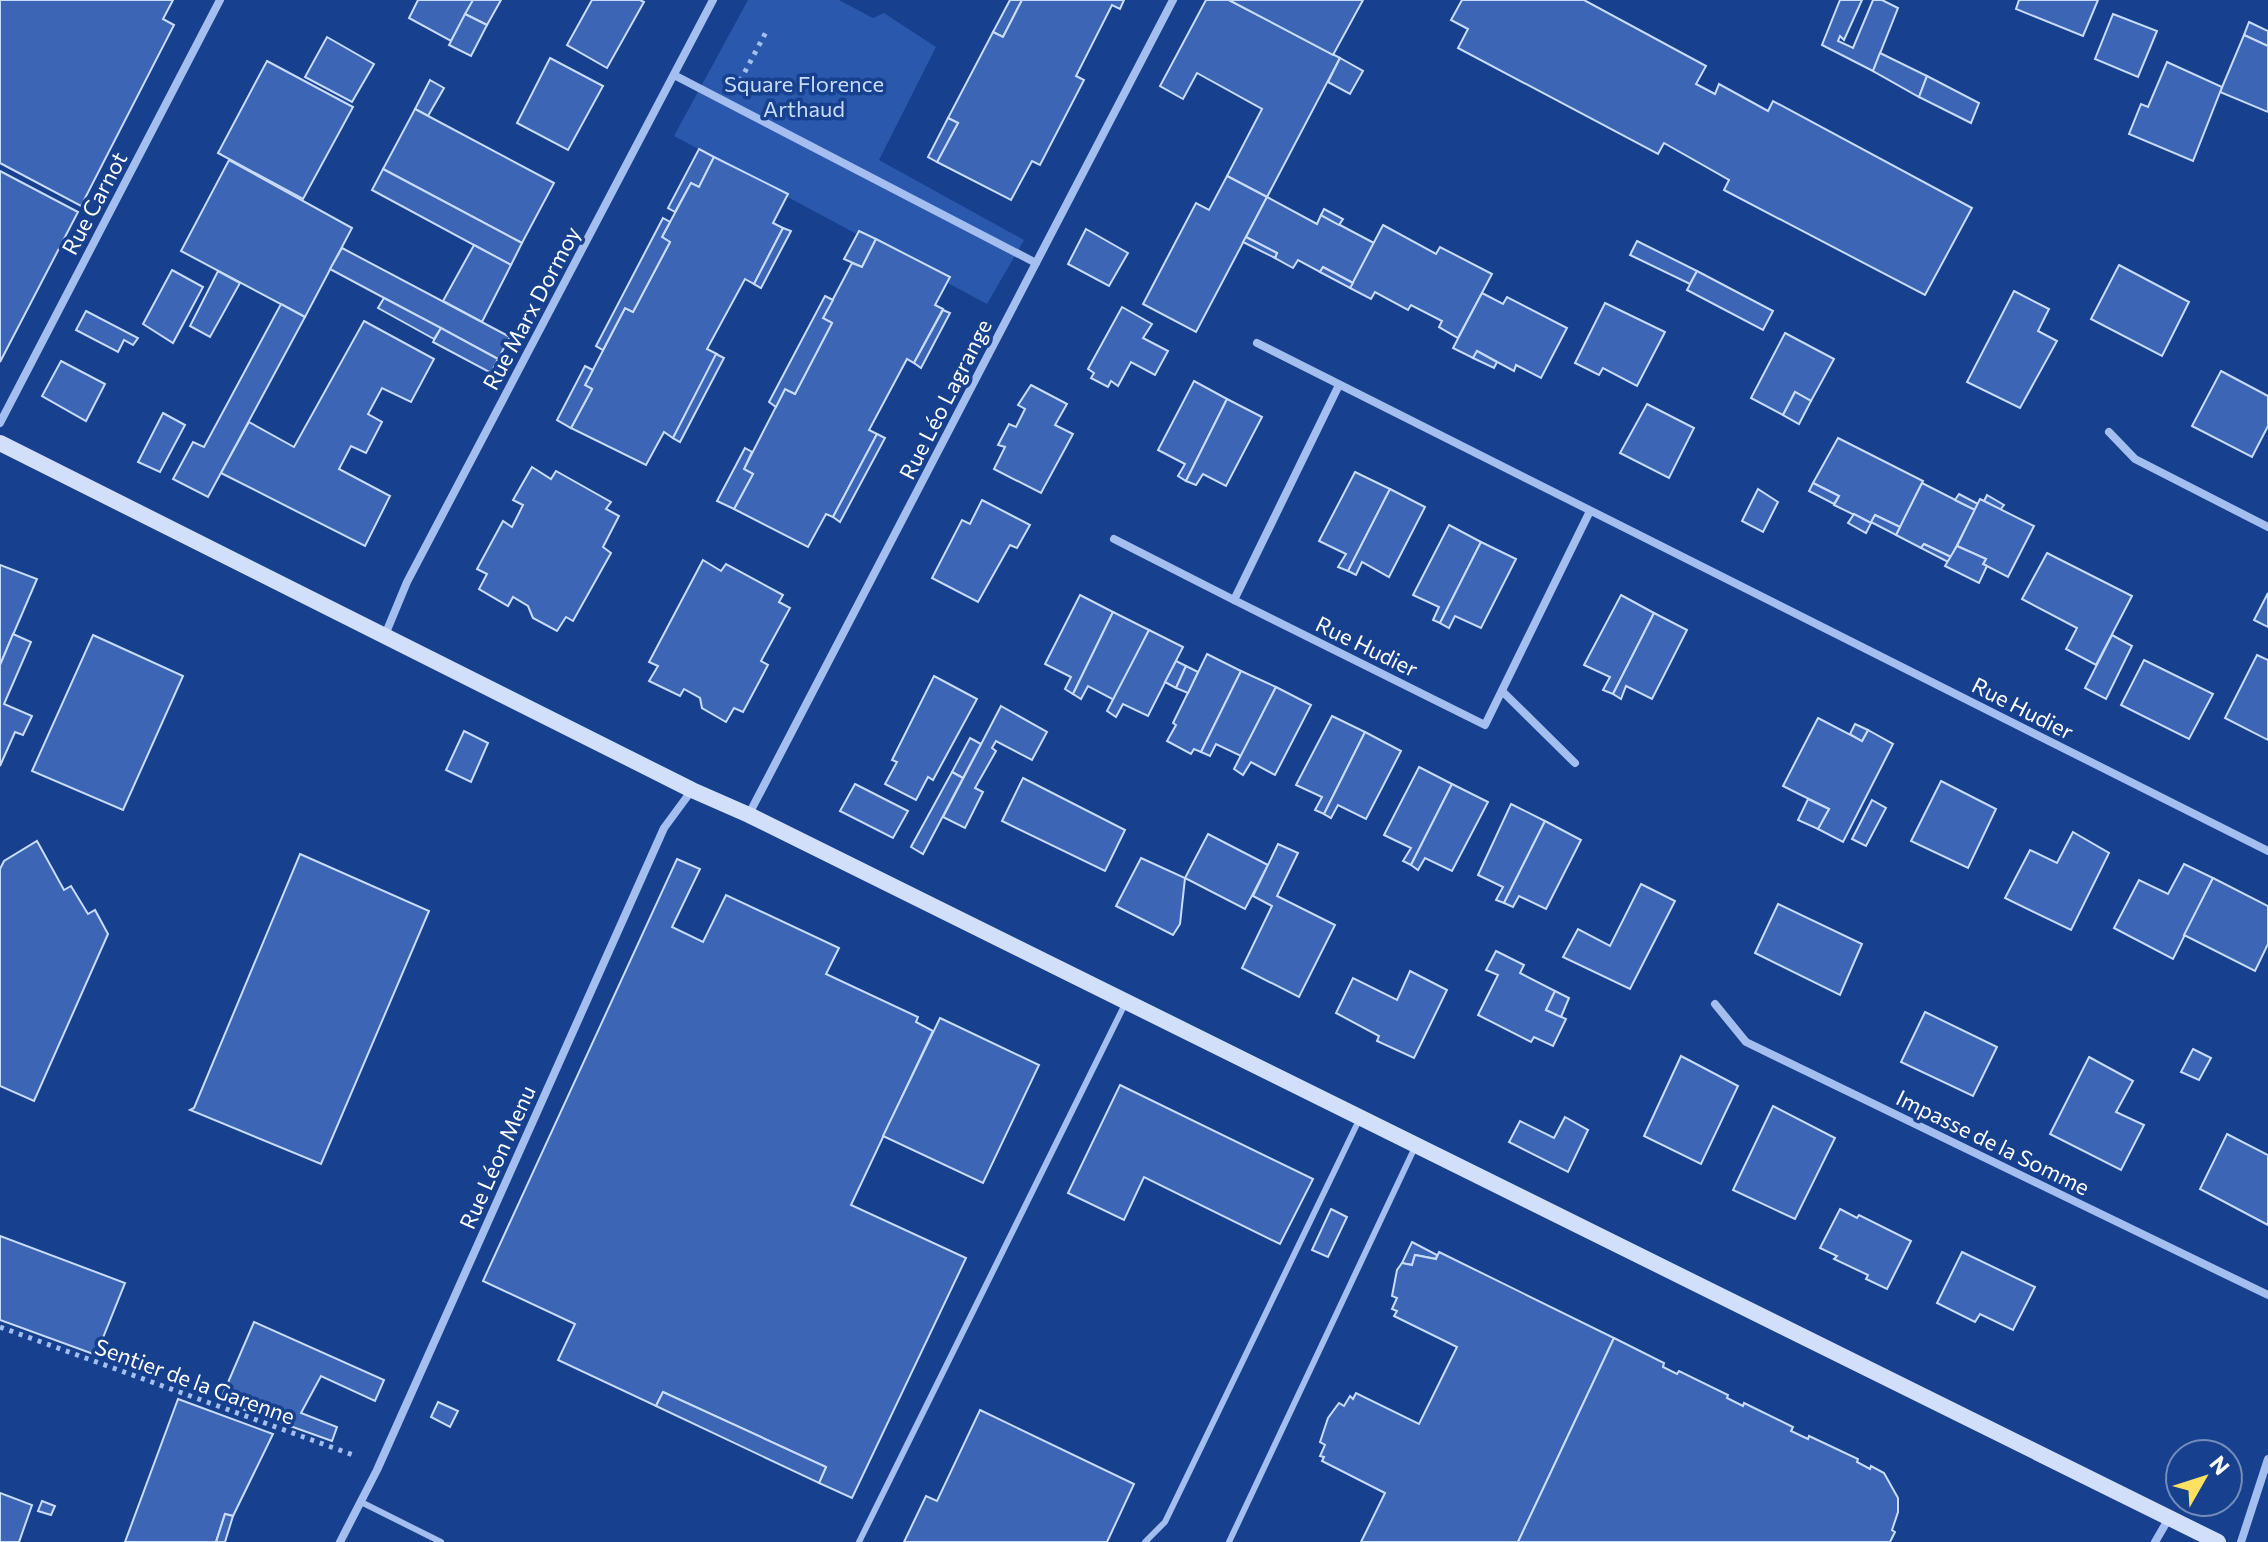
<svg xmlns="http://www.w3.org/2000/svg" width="2268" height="1542" font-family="Commissioner,sans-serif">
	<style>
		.green { fill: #2a58ad }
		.building { fill: #3c66b5; stroke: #c9dbfb; stroke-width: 2 }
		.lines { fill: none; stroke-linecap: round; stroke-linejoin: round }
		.path { stroke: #a3beef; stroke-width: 5; stroke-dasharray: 4 6; stroke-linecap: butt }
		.lane { stroke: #a3beef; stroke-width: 6 }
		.street { stroke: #a3beef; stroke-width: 8 }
		.secondary { stroke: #d1dffb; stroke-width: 16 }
		.labels { text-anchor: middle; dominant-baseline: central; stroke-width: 7; stroke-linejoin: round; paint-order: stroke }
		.park-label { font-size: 22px; fill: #c9dbfb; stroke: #17408e }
		.street-label { font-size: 22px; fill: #fff; stroke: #17408e }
	</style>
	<rect width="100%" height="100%" fill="#17408e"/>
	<!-- green -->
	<polygon class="green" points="748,0 839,0 873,18 884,13 936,47 879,160 1024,240 987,304 674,136"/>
	<!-- building -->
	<g class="building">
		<polygon points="0,0 173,0 163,19 174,25 81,206 0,163"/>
		<polygon points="418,0 473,0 451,41 409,18"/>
		<polygon points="473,0 501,0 487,25 465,14"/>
		<polygon points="592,0 640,0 644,2 607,68 567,45"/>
		<polygon points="1010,0 1022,0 1003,37 993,32"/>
		<polygon points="1022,0 1124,0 1120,9 1112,5 1076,76 1084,80 1040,165 1032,161 1011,200 937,162 958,123 948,118 993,32 1003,37"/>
		<polygon points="1206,0 1229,0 1340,58 1267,197 1227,176 1262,109 1197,73 1183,99 1160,86"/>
		<polygon points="1229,0 1363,0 1333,55"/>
		<polygon points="1462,0 1584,0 1706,66 1696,84 1715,94 1719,84 1768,111 1773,101 1972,208 1925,295 1724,190 1729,180 1664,143 1658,154 1458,48 1468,29 1451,20"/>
		<polygon points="1840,0 1862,0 1844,40 1840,36 1838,41 1853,48 1873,0 1882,0 1898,8 1873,71 1822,45"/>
		<polygon points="2019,0 2098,0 2083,36 2016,9"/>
		<polygon points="465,14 487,25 471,56 449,45"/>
		<polygon points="2113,14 2157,31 2138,77 2095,59"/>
		<polygon points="2249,22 2268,31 2268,46 2244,35"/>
		<polygon points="2244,35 2268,46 2268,112 2220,92"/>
		<polygon points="327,37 374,64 352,102 305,77"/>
		<polygon points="1880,53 1927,76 1919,97 1873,71"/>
		<polygon points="550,58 603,86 568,150 517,123"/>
		<polygon points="1340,58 1363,71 1350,94 1328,82"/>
		<polygon points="267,61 353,107 303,199 218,153"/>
		<polygon points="2167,62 2222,87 2193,161 2129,134 2141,104 2148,107"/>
		<polygon points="1927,76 1979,103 1971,123 1919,97"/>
		<polygon points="430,80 444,88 428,116 415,109"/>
		<polygon points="415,109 554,183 522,243 383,169"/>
		<polygon points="948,118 958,123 937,162 928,157"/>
		<polygon points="699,149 714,157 699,187 691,183 675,212 668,208"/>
		<polygon points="714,157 788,194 773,223 783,228 754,284 745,279 707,349 717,354 673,438 664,432 646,465 571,428 592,389 585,385 625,308 633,312 670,242 662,237 691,183 699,187"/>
		<polygon points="229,160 352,228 305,317 181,251"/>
		<polygon points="383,169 522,243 511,265 372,190"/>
		<polygon points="0,171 78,212 0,362"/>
		<polygon points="1227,176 1267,197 1196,332 1143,304 1196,203 1209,210"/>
		<polygon points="1267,197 1317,224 1321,215 1374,243 1353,283 1323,267 1320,272 1298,260 1293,268 1275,258 1277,253 1246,237"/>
		<polygon points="1324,209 1343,219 1339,225 1321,215"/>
		<polygon points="663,218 670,222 662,237 670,242 633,312 625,308 603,350 596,346"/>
		<polygon points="1383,225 1436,254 1440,247 1492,274 1458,338 1439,327 1442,321 1411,305 1408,310 1375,292 1371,299 1350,288"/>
		<polygon points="783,228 791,231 761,288 754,284"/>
		<polygon points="1086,229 1128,253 1109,286 1068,264"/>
		<polygon points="859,231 876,239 862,267 844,259"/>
		<polygon points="1246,237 1277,253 1275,258 1243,242"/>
		<polygon points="876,239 950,277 935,305 943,309 914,363 907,359 869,430 877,434 833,517 826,514 808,547 734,509 753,474 744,469 785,389 795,394 832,323 823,318 852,263 862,267"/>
		<polygon points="1637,241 1697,271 1690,284 1630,255"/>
		<polygon points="474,245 511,265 482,322 443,301"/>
		<polygon points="342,248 510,337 498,359 330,269"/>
		<polygon points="2119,265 2189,302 2162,356 2091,319"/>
		<polygon points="1323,267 1353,283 1350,288 1320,272"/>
		<polygon points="172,270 203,287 173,343 143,324"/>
		<polygon points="218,271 240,283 210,337 190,326"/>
		<polygon points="1697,271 1773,311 1763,330 1687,290"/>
		<polygon points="2014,291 2049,309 2038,331 2057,341 2020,408 1967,382"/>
		<polygon points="1482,293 1503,304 1507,297 1567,328 1541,378 1516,365 1514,371 1477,351 1473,358 1453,348"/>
		<polygon points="825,296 833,300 823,318 832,323 795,394 785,389 776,407 769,402"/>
		<polygon points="384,298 441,328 434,339 378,308"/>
		<polygon points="1605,303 1665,332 1637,386 1603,368 1599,375 1575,363"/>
		<polygon points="281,304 305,317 208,497 173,479 193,442 204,447"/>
		<polygon points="1122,307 1152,324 1143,338 1168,351 1155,375 1131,362 1118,386 1111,381 1108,387 1091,378 1094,373 1088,369"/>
		<polygon points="943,310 950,313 921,368 914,363"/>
		<polygon points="86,311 138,338 133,345 124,340 118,352 76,330"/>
		<polygon points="364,321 434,359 411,402 382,388 368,414 382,422 366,453 351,446 339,469 390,496 365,546 221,473 249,422 294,447"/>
		<polygon points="441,328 498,359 491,373 433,342"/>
		<polygon points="1785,333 1834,359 1811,401 1795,392 1783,415 1751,398"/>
		<polygon points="1477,351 1497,362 1494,368 1473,358"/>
		<polygon points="716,354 724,358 680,442 673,438"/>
		<polygon points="61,361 105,384 86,421 42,396"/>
		<polygon points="585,366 593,370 585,385 592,389 571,428 557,420"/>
		<polygon points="2221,371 2268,396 2268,426 2252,457 2192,426"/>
		<polygon points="1194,381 1227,399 1186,481 1178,476 1185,464 1158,450"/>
		<polygon points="1031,385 1067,404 1055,425 1073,434 1041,493 994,469 1005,447 998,445 1009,424 1016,427 1025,409 1018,405"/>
		<polygon points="1795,392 1811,401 1799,424 1783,415"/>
		<polygon points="1227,399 1262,417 1226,486 1203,474 1196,485 1186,481"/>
		<polygon points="1647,404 1694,428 1669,478 1620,453"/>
		<polygon points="163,413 185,425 160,472 138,462"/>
		<polygon points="877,434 885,438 840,522 833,517"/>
		<polygon points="1838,438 1923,481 1900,527 1875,515 1871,523 1834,505 1839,496 1813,483"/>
		<polygon points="745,448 752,452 744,469 753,474 734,509 717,501"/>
		<polygon points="532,467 551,479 556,471 611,502 606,509 619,516 603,547 611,553 573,621 566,617 557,631 533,618 528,606 513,597 508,606 479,589 487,574 477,569 503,521 512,527 523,505 513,500"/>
		<polygon points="1355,472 1390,489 1348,571 1338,567 1346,554 1319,541"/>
		<polygon points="1813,483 1839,496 1834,504 1809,491"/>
		<polygon points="1922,483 1975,510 1951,557 1924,544 1921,548 1896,535"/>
		<polygon points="1390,489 1425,507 1389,577 1362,562 1356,575 1348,571"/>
		<polygon points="1758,489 1778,502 1763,532 1742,521"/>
		<polygon points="1959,494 1978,504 1975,510 1955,500"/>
		<polygon points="1987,495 2004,505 2000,510 1984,501"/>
		<polygon points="1980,499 2034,526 2008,577 1983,564 1986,559 1957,546"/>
		<polygon points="982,500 1030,525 1017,548 1010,545 978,602 932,578 962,520 970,524"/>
		<polygon points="1854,514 1871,523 1866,533 1848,523"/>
		<polygon points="1875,515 1900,527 1896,535 1871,522"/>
		<polygon points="1449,525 1481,542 1440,623 1433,620 1439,607 1413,595"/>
		<polygon points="1481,542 1516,559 1481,628 1455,616 1449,628 1440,623"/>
		<polygon points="1924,544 1951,557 1948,562 1921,548"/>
		<polygon points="1957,546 1986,559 1983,564 1987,566 1979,583 1945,566"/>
		<polygon points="2047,553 2132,596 2096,665 2066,649 2077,628 2022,599"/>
		<polygon points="703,560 721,571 726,564 783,595 779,602 790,608 761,661 768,665 743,712 734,708 726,722 702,708 700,698 684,689 680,696 649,681 658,666 649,662"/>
		<polygon points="0,565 37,579 0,665"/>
		<polygon points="2268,593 2268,627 2254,620"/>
		<polygon points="1080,595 1113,612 1073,694 1065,689 1071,677 1045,664"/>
		<polygon points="1621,595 1654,613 1613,694 1603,690 1610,677 1584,665"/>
		<polygon points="1113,612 1149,630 1114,700 1088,686 1081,699 1073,694"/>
		<polygon points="1654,613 1687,630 1652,699 1626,686 1621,699 1613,694"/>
		<polygon points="1149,630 1183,647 1148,716 1123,704 1116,717 1107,711"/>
		<polygon points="13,634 31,642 4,704 32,716 23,735 15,732 0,766 0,665"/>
		<polygon points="93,635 183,676 123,810 32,771"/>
		<polygon points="2112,635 2132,646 2106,699 2085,688"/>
		<polygon points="1207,654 1241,671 1201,752 1194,749 1191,754 1167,741 1176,725 1173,723"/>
		<polygon points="2257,655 2268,660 2268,740 2225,718"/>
		<polygon points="2144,660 2213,694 2189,739 2121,705"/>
		<polygon points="1176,661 1186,666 1176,688 1165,682"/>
		<polygon points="1186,666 1198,672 1188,693 1176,688"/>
		<polygon points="1241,671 1276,687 1241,756 1216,744 1210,756 1201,752"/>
		<polygon points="934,676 977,699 933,780 928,777 916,800 885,784 897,762 892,760"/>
		<polygon points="1276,687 1311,705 1275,775 1251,762 1243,775 1234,769"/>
		<polygon points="1001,706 1047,732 1032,760 996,741 992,748 996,751 975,788 983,792 965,828 943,817"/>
		<polygon points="1332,716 1365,732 1324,814 1315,810 1322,797 1296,785"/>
		<polygon points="1818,718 1862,741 1868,730 1893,744 1843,842 1818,829 1829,809 1783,786"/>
		<polygon points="1855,724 1868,730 1862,741 1850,734"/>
		<polygon points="464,731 488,743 471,782 446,770"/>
		<polygon points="1365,732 1401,751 1366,819 1338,805 1331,818 1324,814"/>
		<polygon points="970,738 981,744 963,778 952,772"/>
		<polygon points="1419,767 1452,784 1411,865 1403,861 1411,848 1384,835"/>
		<polygon points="952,772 963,778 923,854 911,847"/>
		<polygon points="1023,778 1125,830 1105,871 1002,821"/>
		<polygon points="1941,781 1996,809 1968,868 1911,841"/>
		<polygon points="855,784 908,811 893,838 840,811"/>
		<polygon points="1452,784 1488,802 1452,871 1425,858 1418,870 1411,865"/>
		<polygon points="1808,799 1829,809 1818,829 1798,820"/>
		<polygon points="1872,800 1886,808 1866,846 1852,839"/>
		<polygon points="1511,804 1545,821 1504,903 1496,900 1503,887 1478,875"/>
		<polygon points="1545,821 1581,840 1546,909 1519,896 1513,907 1504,903"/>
		<polygon points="2073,832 2109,853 2071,930 2005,898 2030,850 2057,863"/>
		<polygon points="1208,834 1268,865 1245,909 1185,878"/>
		<polygon points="37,841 64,890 71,886 88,914 95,910 108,934 34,1101 0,1086 0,869 4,861"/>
		<polygon points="1278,844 1298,853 1277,896 1335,925 1299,997 1242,968 1272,906 1253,896"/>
		<polygon points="300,854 429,911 321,1164 190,1110 194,1108"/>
		<polygon points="1141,858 1185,878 1180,924 1173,935 1116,906"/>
		<polygon points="677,859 700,869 672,927 703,942 726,895 839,948 826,974 918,1017 916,1022 933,1031 851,1205 966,1258 852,1498 819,1483 826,1467 663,1392 656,1406 558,1360 575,1324 483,1281"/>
		<polygon points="2184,864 2213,878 2173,959 2114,928 2139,880 2168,894"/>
		<polygon points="2213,878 2268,906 2268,944 2255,971 2184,935"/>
		<polygon points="1641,884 1675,901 1630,989 1563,957 1578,929 1610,946"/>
		<polygon points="1778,904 1862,944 1840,995 1755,953"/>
		<polygon points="1496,951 1524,965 1520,973 1555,991 1546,1010 1566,1019 1553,1046 1534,1037 1531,1042 1478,1015 1498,975 1486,970"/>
		<polygon points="1410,971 1447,990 1414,1058 1377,1041 1379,1036 1336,1013 1353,978 1397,1000"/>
		<polygon points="1555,991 1569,998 1561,1017 1546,1010"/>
		<polygon points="1925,1012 1997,1047 1973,1096 1901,1062"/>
		<polygon points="940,1018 1039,1065 983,1183 883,1136"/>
		<polygon points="2193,1049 2211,1058 2199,1080 2181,1072"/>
		<polygon points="1681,1056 1738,1086 1701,1164 1644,1136"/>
		<polygon points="2089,1057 2133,1081 2116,1112 2144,1125 2121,1170 2050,1134"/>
		<polygon points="1120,1085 1313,1179 1280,1244 1144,1177 1124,1220 1068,1193"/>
		<polygon points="1773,1106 1835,1138 1795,1219 1733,1190"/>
		<polygon points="1565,1117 1588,1130 1568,1172 1509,1142 1520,1121 1554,1138"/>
		<polygon points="2227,1134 2268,1155 2268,1225 2200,1189"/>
		<polygon points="1331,1209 1347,1217 1328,1257 1312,1250"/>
		<polygon points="1840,1209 1857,1218 1859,1215 1911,1241 1887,1289 1866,1279 1868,1275 1834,1259 1837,1256 1820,1248"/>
		<polygon points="0,1236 125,1283 96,1355 0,1320"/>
		<polygon points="1412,1242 1437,1255 1436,1259 1415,1255 1412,1265 1402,1263"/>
		<polygon points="1439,1252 1614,1338 1518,1542 1361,1542 1385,1493 1322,1461 1324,1457 1320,1456 1325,1445 1320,1442 1328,1418 1339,1403 1344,1406 1350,1396 1353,1399 1356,1393 1419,1424 1457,1347 1394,1316 1397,1311 1392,1309 1397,1298 1392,1296 1397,1270 1402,1263 1412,1265 1415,1255 1436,1259"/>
		<polygon points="1962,1252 2035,1287 2013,1330 1980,1314 1975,1322 1937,1303"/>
		<polygon points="254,1322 384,1380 375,1401 321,1376 301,1413 337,1427 332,1441 220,1401"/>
		<polygon points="1614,1338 1664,1363 1663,1367 1677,1374 1679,1371 1728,1395 1727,1398 1743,1406 1744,1403 1793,1427 1791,1431 1808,1439 1809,1436 1858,1459 1857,1462 1870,1469 1871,1466 1884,1473 1898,1498 1898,1512 1892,1530 1895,1532 1890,1542 1518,1542"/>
		<polygon points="663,1392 826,1467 819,1483 656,1406"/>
		<polygon points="178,1399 273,1434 233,1516 225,1514 216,1542 125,1542"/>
		<polygon points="438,1402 458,1411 450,1427 431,1417"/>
		<polygon points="980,1410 1134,1484 1107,1542 904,1542 926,1496 937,1501"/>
		<polygon points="0,1493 32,1505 19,1542 0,1542"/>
		<polygon points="42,1501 55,1506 51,1515 38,1511"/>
		<polygon points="225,1514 233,1516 225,1542 216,1542"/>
	</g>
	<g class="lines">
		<!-- path -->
		<g class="path">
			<polyline points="740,81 766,32"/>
			<polyline points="0,1327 356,1456"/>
		</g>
		<!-- lane -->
		<g class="lane">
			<polyline points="361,1502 441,1542"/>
			<polyline points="859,1542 1126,1002"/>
			<polyline points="1145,1542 1165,1522 1360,1118"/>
			<polyline points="1229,1542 1416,1145"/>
		</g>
		<!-- street -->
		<g class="street">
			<polyline points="674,75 1036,263"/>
			<polyline points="1257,343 2268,851"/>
			<polyline points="1339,385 1234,600 1485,725 1590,511"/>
			<polyline points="0,423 220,0"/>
			<polyline points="2109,432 2135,459 2268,527"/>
			<polyline points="1114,539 1234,600"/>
			<polyline points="385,635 407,582 713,0"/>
			<polyline points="1502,691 1575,763"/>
			<polyline points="749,814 1173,0"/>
			<polyline points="1715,1004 1746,1042 2268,1295"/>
			<polyline points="340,1542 377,1470 664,828 692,790"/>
			<polyline points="2155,1542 2169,1518"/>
			<polyline points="2241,1542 2268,1459"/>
		</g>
		<!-- secondary -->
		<polyline class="secondary" points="0,443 692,790 749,815 2218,1542"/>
	</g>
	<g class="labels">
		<!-- park labels -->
		<g class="park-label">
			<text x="804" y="83">Square Florence<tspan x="804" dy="25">Arthaud</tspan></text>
		</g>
		<!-- street labels -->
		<g class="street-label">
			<text transform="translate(94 203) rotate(-62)">Rue Carnot</text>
			<text transform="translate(531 308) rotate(-62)">Rue Marx Dormoy</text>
			<text transform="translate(945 399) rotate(-63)">Rue Léo Lagrange</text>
			<text transform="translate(1367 646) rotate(26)">Rue Hudier</text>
			<text transform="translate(2023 708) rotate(27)">Rue Hudier</text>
			<text transform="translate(1993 1142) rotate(26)">Impasse de la Somme</text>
			<text transform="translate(497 1157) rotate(-66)">Rue Léon Menu</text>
			<text transform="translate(195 1381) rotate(20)">Sentier de la Garenne</text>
		</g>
	</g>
	<!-- north arrow -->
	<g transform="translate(2204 1478) rotate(51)"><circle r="38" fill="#17408e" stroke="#748cbb" stroke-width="2"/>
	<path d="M0-6L14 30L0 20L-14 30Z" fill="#ffe161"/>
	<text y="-12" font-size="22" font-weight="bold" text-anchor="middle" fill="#ffffff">N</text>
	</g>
</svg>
